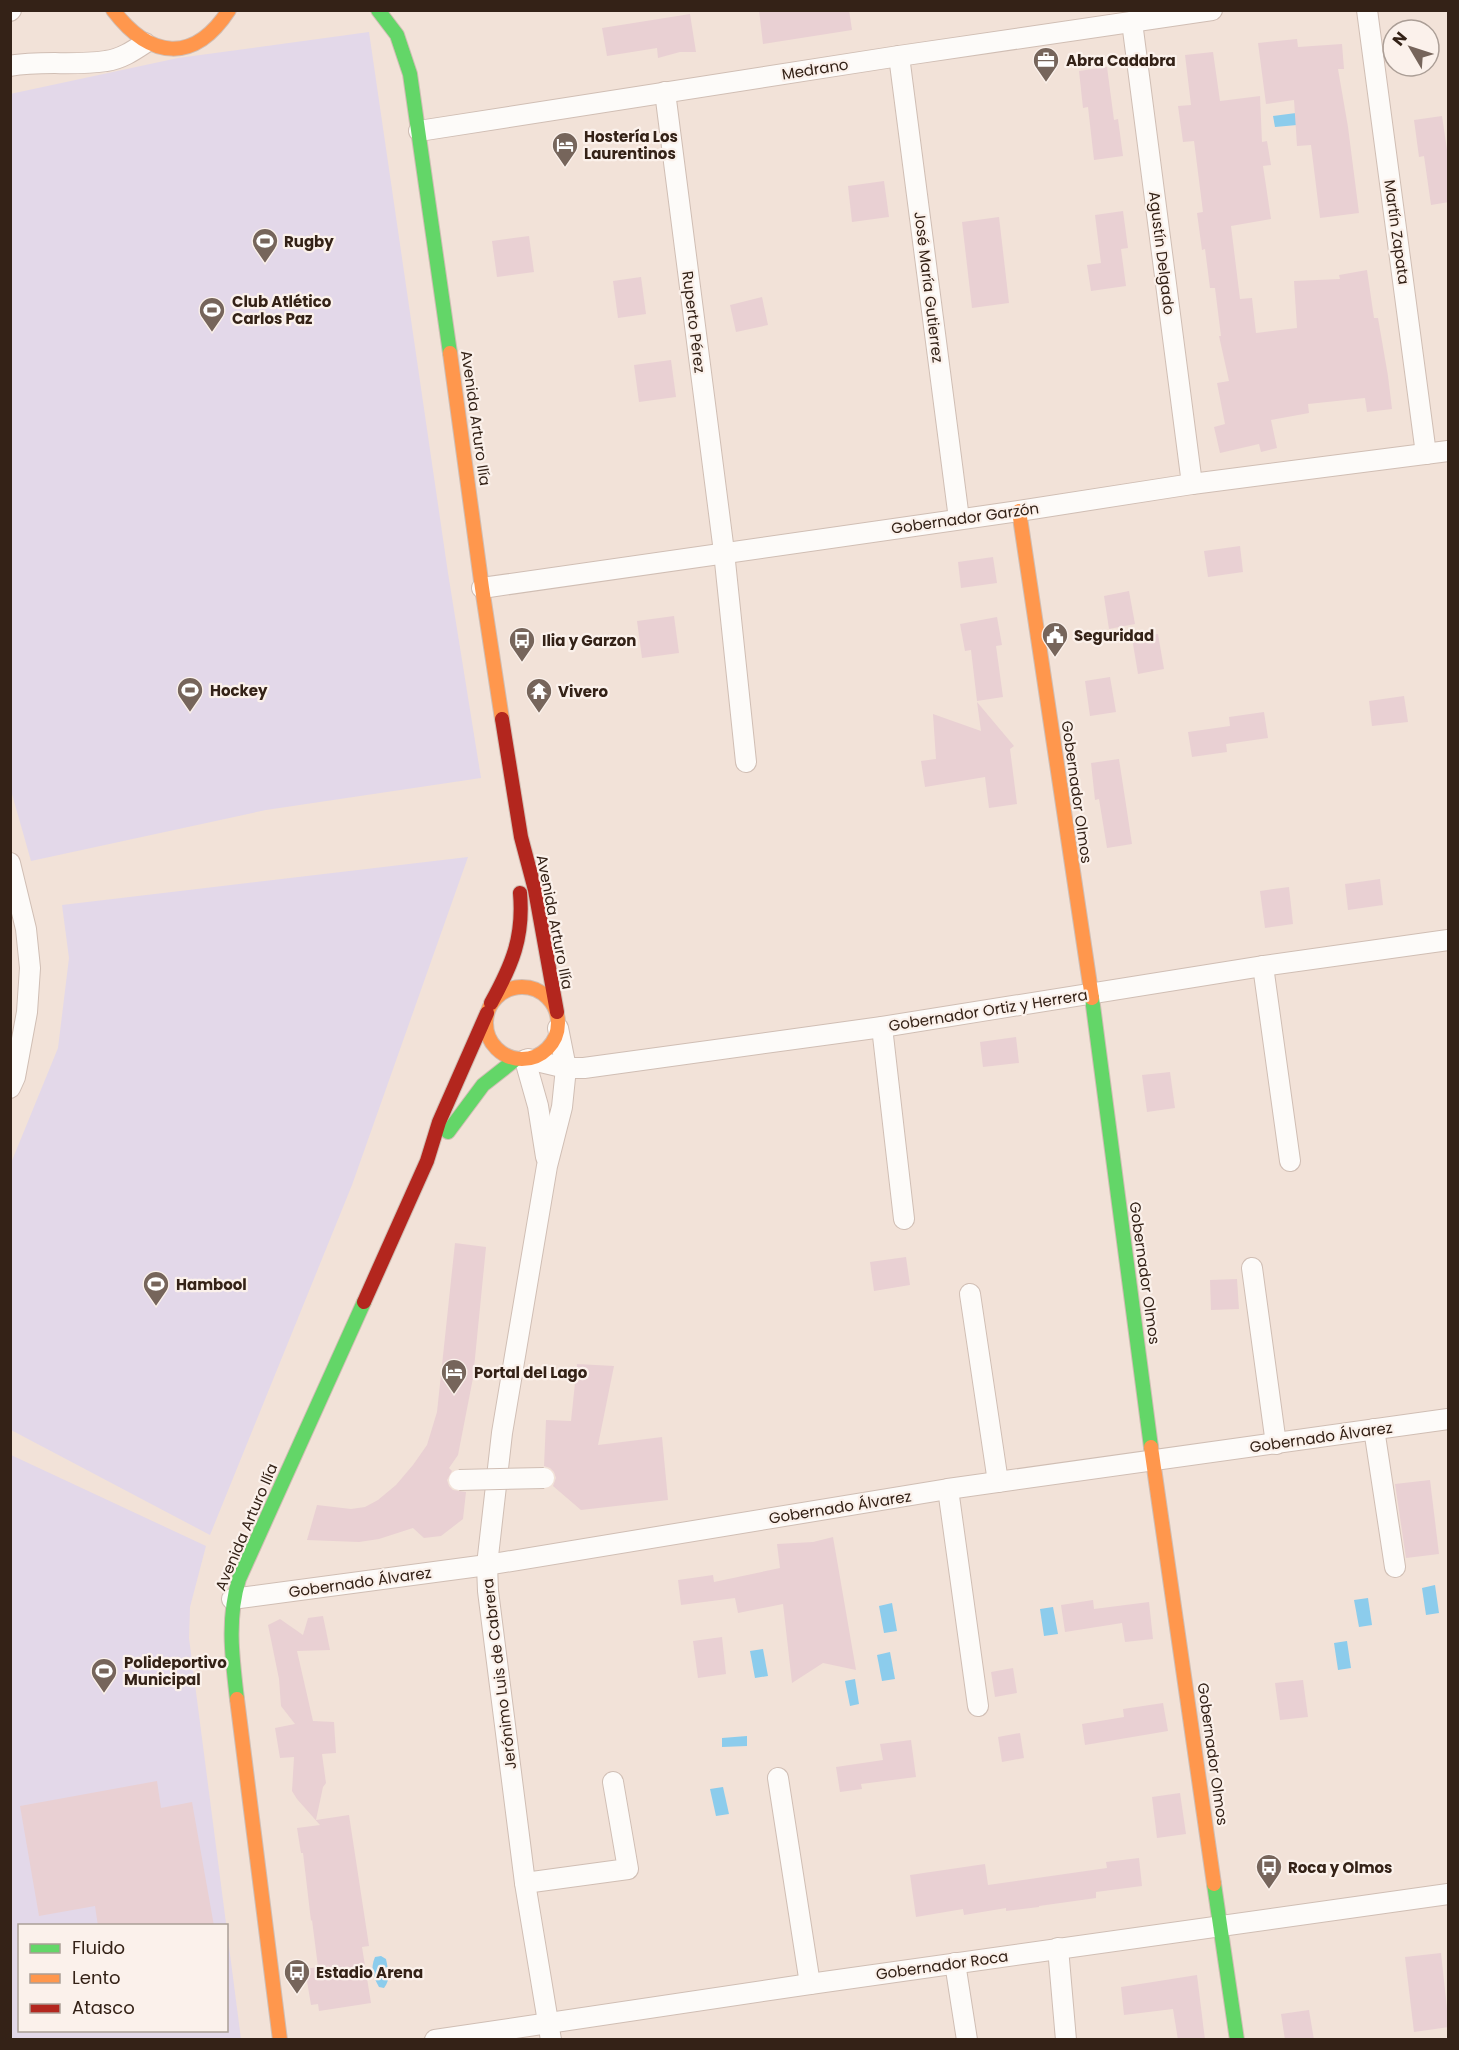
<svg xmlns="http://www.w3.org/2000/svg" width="1459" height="2050" font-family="Poppins,sans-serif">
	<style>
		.green { fill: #e3d8e9; fill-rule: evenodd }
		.water { fill: #8cccec }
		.building { fill: #e9d0d3 }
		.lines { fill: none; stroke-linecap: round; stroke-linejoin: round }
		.street-casing { stroke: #d0beb4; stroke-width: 22 }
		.fast-casing { stroke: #d0beb4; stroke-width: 16 }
		.slow-casing { stroke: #d0beb4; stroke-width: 16 }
		.jam-casing { stroke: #d0beb4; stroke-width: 16 }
		.street { stroke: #fdfbf9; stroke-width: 20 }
		.fast { stroke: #63d668; stroke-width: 14 }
		.slow { stroke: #ff974d; stroke-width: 14 }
		.jam { stroke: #b3261e; stroke-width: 14 }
		.street-bridge-casing { stroke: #d0beb4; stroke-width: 22; stroke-linecap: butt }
		.street-bridge { stroke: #fdfbf9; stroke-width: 20 }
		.labels { text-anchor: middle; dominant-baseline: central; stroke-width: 4.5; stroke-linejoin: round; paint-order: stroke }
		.poi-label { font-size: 15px; font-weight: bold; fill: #342217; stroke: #fbf1eb; text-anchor: start }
		.street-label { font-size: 15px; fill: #342217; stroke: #fbf1eb }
	</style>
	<rect width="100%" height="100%" fill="#f2e2d8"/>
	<!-- green -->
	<g class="green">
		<polygon points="369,32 448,573 481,778 266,810 31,861 10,787 10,94 178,58"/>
		<polygon points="468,857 352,1185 210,1535 11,1430 11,1163 58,1048 69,958 62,905"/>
		<path d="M11 1455 206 1546 190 1607 189 1638 241 2039 11 2040ZM20 1926H226V2030H20Z"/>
	</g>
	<!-- water -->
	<g class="water">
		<polygon points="1296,113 1297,125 1275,127 1273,116"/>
		<polygon points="1435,1585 1439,1613 1426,1615 1422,1588"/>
		<polygon points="1368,1598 1372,1625 1359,1627 1354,1600"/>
		<polygon points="892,1603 897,1631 884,1633 879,1606"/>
		<polygon points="1053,1607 1058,1634 1044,1636 1040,1609"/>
		<polygon points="1347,1641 1351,1668 1338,1670 1334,1643"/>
		<polygon points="763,1649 768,1676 755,1678 750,1651"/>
		<polygon points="890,1652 895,1679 882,1681 877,1655"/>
		<polygon points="855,1679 859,1704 850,1706 845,1681"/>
		<polygon points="747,1736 747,1746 722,1747 722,1738"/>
		<polygon points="723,1787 729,1814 716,1816 710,1789"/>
		<path d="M381 1956 386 1959C388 1969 391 1980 384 1988L379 1987C373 1976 370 1969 375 1957Z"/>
	</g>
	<!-- building -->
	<g class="building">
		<polygon points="759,10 849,10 852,30 763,44"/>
		<polygon points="690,14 696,52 680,52 658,58 657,48 607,56 602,28"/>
		<polygon points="1297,39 1298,47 1342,44 1344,69 1338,69 1348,127 1359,213 1320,218 1311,145 1297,146 1294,100 1266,104 1258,43"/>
		<polygon points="1213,52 1220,101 1260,96 1262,142 1267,141 1271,165 1263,166 1271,219 1231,226 1240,299 1252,298 1256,333 1297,328 1294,281 1340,279 1339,275 1367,270 1374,318 1378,318 1388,376 1392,409 1367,412 1365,398 1308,404 1309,413 1271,420 1277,448 1261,452 1259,444 1220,453 1214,427 1225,424 1217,383 1229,381 1219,336 1221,336 1215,288 1210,288 1205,249 1202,250 1197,213 1203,212 1194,141 1183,142 1178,106 1191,105 1185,55"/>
		<polygon points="1107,67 1114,120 1118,119 1123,156 1094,160 1088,107 1083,108 1079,71"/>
		<polygon points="1442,116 1449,163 1449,202 1431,205 1424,156 1419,157 1414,120"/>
		<polygon points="884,181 889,217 852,222 848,186"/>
		<polygon points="1123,211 1128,248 1121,249 1126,286 1091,291 1087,265 1101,263 1095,215"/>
		<polygon points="999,217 1009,303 972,308 962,222"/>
		<polygon points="529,236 534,272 497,277 492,241"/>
		<polygon points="641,277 646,314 618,318 613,281"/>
		<polygon points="762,297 768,325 736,332 730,305"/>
		<polygon points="671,360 676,397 639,402 634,365"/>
		<polygon points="1240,546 1243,572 1208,577 1204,551"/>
		<polygon points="993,557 997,583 961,588 958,562"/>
		<polygon points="1129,591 1135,624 1109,629 1104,596"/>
		<polygon points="674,616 679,653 642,658 637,621"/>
		<polygon points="997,617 1002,645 996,646 1003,697 977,701 971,650 965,651 960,624"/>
		<polygon points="1158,634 1164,669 1138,674 1132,638"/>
		<polygon points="1110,677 1116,712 1090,716 1085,681"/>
		<polygon points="1404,696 1408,722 1372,726 1369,701"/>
		<polygon points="977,702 1014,746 1010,749 1017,804 989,808 985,777 925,787 921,761 936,759 933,714 981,731"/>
		<polygon points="1264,712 1268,738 1226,744 1227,752 1192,757 1188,732 1230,726 1229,717"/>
		<polygon points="1119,759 1132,844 1107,848 1099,799 1095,800 1091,763"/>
		<polygon points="1380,879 1383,905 1348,910 1345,884"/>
		<polygon points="1289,887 1293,924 1265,928 1260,891"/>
		<polygon points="1016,1037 1019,1063 983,1067 980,1042"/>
		<polygon points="1170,1072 1175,1108 1147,1112 1142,1075"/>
		<polygon points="455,1243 486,1247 473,1378 458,1455 449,1468 452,1471 447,1480 449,1486 453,1490 466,1492 463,1519 441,1536 424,1538 413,1528 379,1539 359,1542 307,1540 317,1505 351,1509 365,1507 378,1500 396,1485 413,1465 427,1445 437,1412"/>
		<polygon points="906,1257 910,1285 874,1291 870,1262"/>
		<polygon points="1237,1279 1239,1309 1211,1310 1210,1280"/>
		<polygon points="577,1364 614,1366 598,1445 662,1437 668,1500 581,1510 553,1486 556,1478 554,1472 550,1468 544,1466 546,1420 571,1421"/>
		<polygon points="1430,1480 1439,1554 1406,1558 1395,1484"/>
		<polygon points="833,1537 856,1670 823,1663 792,1683 783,1604 738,1613 735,1598 681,1605 678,1580 713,1575 714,1582 780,1568 777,1544 813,1542"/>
		<polygon points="1093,1600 1094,1609 1149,1602 1153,1639 1125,1642 1122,1623 1065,1632 1061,1605"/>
		<polygon points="323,1616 330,1650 297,1651 313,1721 334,1722 336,1753 322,1754 326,1783 323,1787 316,1820 349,1815 369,1946 362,1947 371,2003 319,2011 318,2004 311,2005 305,1969 318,1967 312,1920 311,1921 303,1853 301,1853 297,1828 320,1825 297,1799 292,1791 294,1757 280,1758 275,1728 295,1724 281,1706 279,1679 268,1625 280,1619 303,1635 308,1618"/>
		<polygon points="722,1637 726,1674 698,1678 693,1641"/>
		<polygon points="1013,1668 1017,1693 995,1697 991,1672"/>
		<polygon points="1303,1680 1308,1717 1280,1720 1275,1683"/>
		<polygon points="1163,1703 1168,1731 1085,1745 1082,1724 1124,1717 1123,1709"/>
		<polygon points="1020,1733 1024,1758 1002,1762 998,1737"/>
		<polygon points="911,1740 916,1777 861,1784 862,1789 840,1792 836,1767 883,1760 880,1744"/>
		<polygon points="157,1781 161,1808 192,1802 214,1926 98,1926 95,1906 39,1916 20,1806"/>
		<polygon points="1180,1793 1186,1834 1157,1838 1152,1797"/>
		<polygon points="1139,1858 1142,1886 1096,1892 1096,1898 1039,1906 1039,1907 1006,1911 1006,1908 964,1915 963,1909 916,1917 910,1875 985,1864 988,1885 1107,1868 1106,1862"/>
		<polygon points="1441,1953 1449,2027 1414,2032 1405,1957"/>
		<polygon points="1197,1975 1205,2040 1178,2040 1173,2009 1124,2015 1121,1987"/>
		<polygon points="1309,2010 1314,2040 1285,2040 1281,2014"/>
	</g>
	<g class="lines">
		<!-- street casing -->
		<g class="street-casing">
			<g id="street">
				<polyline points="1367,10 1426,454"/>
				<polyline points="10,11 11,10"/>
				<polyline points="1132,22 1192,484"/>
				<polyline points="899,56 959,519"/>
				<path d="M10 66C42 60 74 66 106 61 121 59 133 51 145 43"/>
				<polyline points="665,92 724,552 746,762"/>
				<polyline points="419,131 899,56 1212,10"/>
				<polyline points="482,588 1019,511 1192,484 1448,451"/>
				<polyline points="10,863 26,929 30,968 27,1012 15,1077 10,1088"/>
				<polyline points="1263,966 1290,1161"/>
				<polyline points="882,1027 904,1219"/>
				<polyline points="528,1059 566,1068 584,1068 882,1027 1263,966 1448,940"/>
				<polyline points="525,1060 538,1106 546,1157"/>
				<polyline points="1252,1268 1276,1444"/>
				<polyline points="970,1294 998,1482"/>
				<polyline points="1374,1429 1395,1567"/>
				<polyline points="948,1489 978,1706"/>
				<polyline points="232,1599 487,1565 948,1489 1448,1419"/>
				<polyline points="778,1778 810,1984"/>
				<polyline points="525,1883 628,1869 613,1782"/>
				<polyline points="1058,1948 1066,2040"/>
				<polyline points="955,1963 967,2040"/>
				<polyline points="435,2040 810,1984 1448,1894"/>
				<polyline points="551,2040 525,1883 488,1591 487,1565 502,1433 547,1166 562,1107 566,1068 558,1028"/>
			</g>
		</g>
		<!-- fast casing -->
		<g class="fast-casing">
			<g id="fast">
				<polyline points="378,10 397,35 410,74 450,353"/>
				<polyline points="1092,998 1151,1447"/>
				<polyline points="448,1132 483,1085 516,1059"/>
				<path d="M237 1699C232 1657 227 1619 239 1579L364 1302"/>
				<polyline points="1214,1884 1237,2040"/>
			</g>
		</g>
		<!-- slow casing -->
		<g class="slow-casing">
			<g id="slow">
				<path d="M113 10C150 59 194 64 229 10"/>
				<polyline points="450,353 482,588 502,719"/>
				<polyline points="1019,511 1092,998"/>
				<circle cx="522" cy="1023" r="36"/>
				<polyline points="1151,1447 1214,1884"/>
				<polyline points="237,1699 280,2040"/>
			</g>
		</g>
		<!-- jam casing -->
		<g class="jam-casing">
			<g id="jam">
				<polyline points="502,719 521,837 535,890 557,1012"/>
				<path d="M491 1003C512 965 524 937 520 893"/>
				<polyline points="364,1302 427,1161 439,1122 487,1013"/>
			</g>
		</g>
		<!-- street -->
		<use href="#street" class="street"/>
		<!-- fast -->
		<use href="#fast" class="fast"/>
		<!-- slow -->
		<use href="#slow" class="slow"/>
		<!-- jam -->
		<use href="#jam" class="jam"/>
		<!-- street-bridge casing -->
		<g class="street-bridge-casing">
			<polyline id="street-bridge" points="459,1480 544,1478"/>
		</g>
		<!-- street-bridge -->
		<use href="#street-bridge" class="street-bridge"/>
	</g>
	<!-- icons -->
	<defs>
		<g id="office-pin" transform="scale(1.35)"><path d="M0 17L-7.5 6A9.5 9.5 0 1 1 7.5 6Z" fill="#76655b" stroke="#fbf1eb"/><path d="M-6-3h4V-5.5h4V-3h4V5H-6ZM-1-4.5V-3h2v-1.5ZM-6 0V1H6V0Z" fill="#fff"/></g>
		<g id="hotel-pin" transform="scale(1.35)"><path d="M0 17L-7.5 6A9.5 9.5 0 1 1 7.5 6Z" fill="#76655b" stroke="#fbf1eb"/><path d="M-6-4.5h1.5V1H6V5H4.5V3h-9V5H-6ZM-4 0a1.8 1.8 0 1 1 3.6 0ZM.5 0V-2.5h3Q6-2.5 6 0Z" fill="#fff"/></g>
		<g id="stadium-pin" transform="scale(1.35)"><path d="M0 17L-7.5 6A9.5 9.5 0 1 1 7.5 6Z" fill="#76655b" stroke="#fbf1eb"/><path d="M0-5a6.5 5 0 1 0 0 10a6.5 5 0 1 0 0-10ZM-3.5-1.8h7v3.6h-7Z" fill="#fff"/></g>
		<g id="civic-pin" transform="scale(1.35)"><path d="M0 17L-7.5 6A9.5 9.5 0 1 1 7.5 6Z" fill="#76655b" stroke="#fbf1eb"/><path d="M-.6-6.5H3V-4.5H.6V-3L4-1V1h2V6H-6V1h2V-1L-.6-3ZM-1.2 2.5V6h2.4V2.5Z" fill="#fff"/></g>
		<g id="bus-pin" transform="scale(1.35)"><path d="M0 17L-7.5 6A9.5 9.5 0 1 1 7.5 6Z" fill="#76655b" stroke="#fbf1eb"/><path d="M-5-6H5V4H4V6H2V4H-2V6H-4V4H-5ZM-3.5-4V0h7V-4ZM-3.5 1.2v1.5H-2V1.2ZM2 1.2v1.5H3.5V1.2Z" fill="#fff"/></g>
		<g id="temple-pin" transform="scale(1.35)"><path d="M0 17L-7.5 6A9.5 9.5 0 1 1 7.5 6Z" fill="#76655b" stroke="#fbf1eb"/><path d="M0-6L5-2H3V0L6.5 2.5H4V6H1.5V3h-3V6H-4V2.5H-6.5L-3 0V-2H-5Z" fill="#fff"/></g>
	</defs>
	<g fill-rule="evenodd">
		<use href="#office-pin" x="1046" y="60"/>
		<use href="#hotel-pin" x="565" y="145"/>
		<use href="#stadium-pin" x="265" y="241"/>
		<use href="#stadium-pin" x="212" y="310"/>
		<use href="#civic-pin" x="1055" y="635"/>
		<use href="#bus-pin" x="522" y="640"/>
		<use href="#stadium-pin" x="190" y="690"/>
		<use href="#temple-pin" x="539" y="691"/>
		<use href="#stadium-pin" x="156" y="1284"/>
		<use href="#hotel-pin" x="454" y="1372"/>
		<use href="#stadium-pin" x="104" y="1671"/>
		<use href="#bus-pin" x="1269" y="1867"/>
		<use href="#bus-pin" x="297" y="1972"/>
	</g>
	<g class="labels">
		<!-- poi labels -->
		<g class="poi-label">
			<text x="1066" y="60">Abra Cadabra</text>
			<text x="584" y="136">Hostería Los<tspan x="584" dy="17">Laurentinos</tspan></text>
			<text x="284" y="241">Rugby</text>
			<text x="232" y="301">Club Atlético<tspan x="232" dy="17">Carlos Paz</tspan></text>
			<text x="1074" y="635">Seguridad</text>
			<text x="542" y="640">Ilia y Garzon</text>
			<text x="210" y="690">Hockey</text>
			<text x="558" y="691">Vivero</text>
			<text x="176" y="1284">Hambool</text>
			<text x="474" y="1372">Portal del Lago</text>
			<text x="124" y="1662">Polideportivo<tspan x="124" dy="17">Municipal</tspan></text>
			<text x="1288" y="1867">Roca y Olmos</text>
			<text x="316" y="1972">Estadio Arena</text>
		</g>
		<!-- street labels -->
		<g class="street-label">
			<text transform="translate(815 69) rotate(-9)">Medrano</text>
			<text transform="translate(1397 232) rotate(82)">Martín Zapata</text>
			<text transform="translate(1162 253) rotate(83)">Agustín Delgado</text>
			<text transform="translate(929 287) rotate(83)">José María Gutierrez</text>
			<text transform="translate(694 322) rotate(83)">Ruperto Pérez</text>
			<text transform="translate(476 418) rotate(82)">Avenida Arturo Ilía</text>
			<text transform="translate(965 518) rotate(-8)">Gobernador Garzón</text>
			<text transform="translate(1077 792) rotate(82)">Gobernador Olmos</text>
			<text transform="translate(555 922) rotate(79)">Avenida Arturo Ilía</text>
			<text transform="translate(988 1010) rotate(-9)">Gobernador Ortiz y Herrera</text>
			<text transform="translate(1145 1273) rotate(82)">Gobernador Olmos</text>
			<text transform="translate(1321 1437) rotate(-8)">Gobernado Álvarez</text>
			<text transform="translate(840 1507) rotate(-9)">Gobernado Álvarez</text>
			<text transform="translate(246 1527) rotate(-67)">Avenida Arturo Ilía</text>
			<text transform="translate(360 1582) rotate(-8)">Gobernado Álvarez</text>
			<text transform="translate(499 1674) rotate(-97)">Jerónimo Luis de Cabrera</text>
			<text transform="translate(1213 1754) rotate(82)">Gobernador Olmos</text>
			<text transform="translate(942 1965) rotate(-8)">Gobernador Roca</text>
		</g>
	</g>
	<!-- border -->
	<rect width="1459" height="2050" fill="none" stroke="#342217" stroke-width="24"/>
	<!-- legend -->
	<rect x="18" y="1924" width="210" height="108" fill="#fbf1eb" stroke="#ab9e96" stroke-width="1.5"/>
	<rect x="30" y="1944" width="30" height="9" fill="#63d668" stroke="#ab9e96" stroke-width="1.5"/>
	<text x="72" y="1954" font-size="18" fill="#342217">Fluido</text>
	<rect x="30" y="1974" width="30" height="9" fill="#ff974d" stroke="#ab9e96" stroke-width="1.5"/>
	<text x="72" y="1984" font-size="18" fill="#342217">Lento</text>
	<rect x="30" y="2004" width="30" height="9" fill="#b3261e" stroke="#ab9e96" stroke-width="1.5"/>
	<text x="72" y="2014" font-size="18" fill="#342217">Atasco</text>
	<!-- north arrow -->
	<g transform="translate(1411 48) rotate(309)"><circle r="28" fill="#fbf1eb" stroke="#ab9e96" stroke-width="1.5"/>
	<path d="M0-4.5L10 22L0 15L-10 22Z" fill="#76655b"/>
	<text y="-9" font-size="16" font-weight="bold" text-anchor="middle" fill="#342217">N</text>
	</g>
</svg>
